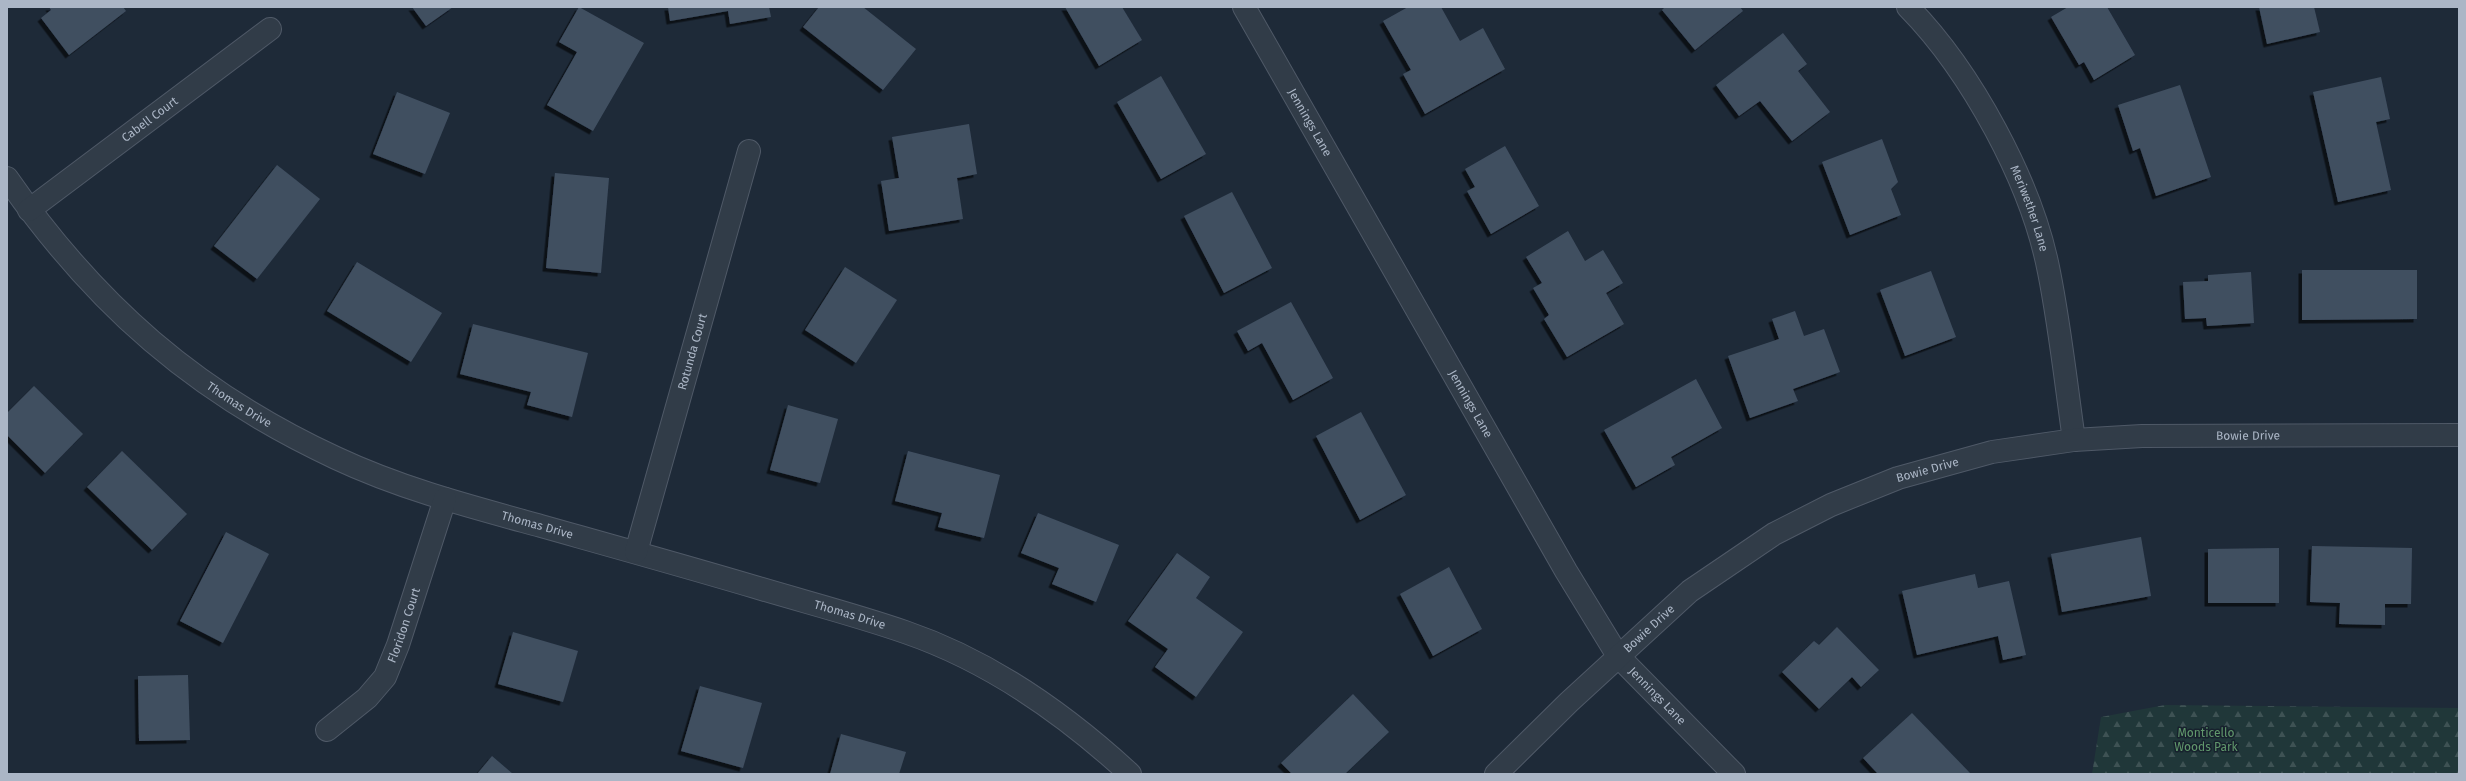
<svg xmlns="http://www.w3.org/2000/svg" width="2466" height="781" font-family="'Fira Sans',sans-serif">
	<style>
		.forest { fill: url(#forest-firs) }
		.building { fill: #404f61; filter: url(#shadow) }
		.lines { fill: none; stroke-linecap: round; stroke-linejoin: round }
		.minor-casing { stroke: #4f5967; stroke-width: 24 }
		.minor { stroke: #313c48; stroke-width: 22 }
		.labels { text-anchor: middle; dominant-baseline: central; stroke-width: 3; stroke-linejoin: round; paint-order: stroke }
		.street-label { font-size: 12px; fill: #abb6c6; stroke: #17212d }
		.park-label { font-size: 12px; fill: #61986c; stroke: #17212d }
	</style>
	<defs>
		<pattern id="forest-firs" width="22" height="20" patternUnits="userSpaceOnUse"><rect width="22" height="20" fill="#203739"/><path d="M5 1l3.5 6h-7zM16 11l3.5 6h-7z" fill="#3e5254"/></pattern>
		<filter id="shadow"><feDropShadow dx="-3.5" dy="3.5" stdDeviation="0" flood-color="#0009"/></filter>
	</defs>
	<rect width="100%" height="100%" fill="#1e2a38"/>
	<!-- forest -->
	<polygon class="forest" points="2165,705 2459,708 2459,774 2092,774 2101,717"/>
	<!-- building -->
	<g class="building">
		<polygon points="49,7 123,7 126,11 69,55 41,18 51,10"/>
		<polygon points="412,7 453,7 426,26"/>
		<polygon points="579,7 644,43 593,131 547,105 577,52 559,42"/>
		<polygon points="668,7 769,7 771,17 730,24 728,11 670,21"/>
		<polygon points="819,7 863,7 916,49 883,90 803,27"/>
		<polygon points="1065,7 1122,7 1142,40 1099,66"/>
		<polygon points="1408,7 1441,7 1460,41 1483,28 1505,69 1425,114 1403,74 1411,70 1383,21"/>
		<polygon points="1665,7 1740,7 1743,11 1695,50 1662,10"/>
		<polygon points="2068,7 2107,7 2135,55 2094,80 2084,62 2079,65 2051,17"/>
		<polygon points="2259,7 2314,7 2320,32 2267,44"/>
		<polygon points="1783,33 1807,64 1798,71 1830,112 1792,141 1760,101 1739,116 1716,85"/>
		<polygon points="1161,76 1206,154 1161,179 1117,102"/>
		<polygon points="2381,77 2390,119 2376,122 2391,190 2338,202 2313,92"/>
		<polygon points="2180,85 2211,177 2156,196 2140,148 2133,151 2118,105"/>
		<polygon points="397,92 450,113 425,174 373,154"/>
		<polygon points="969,124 977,174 957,178 963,219 889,231 881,181 899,178 892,137"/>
		<polygon points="1882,139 1898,182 1891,189 1901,215 1850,235 1822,162"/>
		<polygon points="1505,146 1539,206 1491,234 1467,191 1475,187 1465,169"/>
		<polygon points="277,165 320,199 257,279 214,246"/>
		<polygon points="555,173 609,178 601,273 546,268"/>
		<polygon points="1232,192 1272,268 1224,293 1184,216"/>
		<polygon points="1568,231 1585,261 1603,250 1623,283 1606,293 1624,324 1567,357 1544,319 1549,315 1533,288 1542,283 1526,257"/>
		<polygon points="357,262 442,313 411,362 327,311"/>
		<polygon points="845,267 897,300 856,363 805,330"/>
		<polygon points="2302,270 2417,270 2417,319 2302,320"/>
		<polygon points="1931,271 1956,337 1905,356 1880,290"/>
		<polygon points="2251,272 2254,323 2207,326 2206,318 2185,319 2183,282 2208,281 2208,275"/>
		<polygon points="1291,302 1333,378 1293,400 1262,343 1248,351 1237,331"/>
		<polygon points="1795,311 1804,336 1824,329 1840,372 1793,389 1798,401 1750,418 1728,356 1779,339 1772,319"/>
		<polygon points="473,324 588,353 572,417 527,405 531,392 460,374"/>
		<polygon points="1696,379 1722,428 1671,457 1675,465 1636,487 1604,430"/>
		<polygon points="34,386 83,434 45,473 7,435 7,413"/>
		<polygon points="788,405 838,419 820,483 770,470"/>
		<polygon points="1361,412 1406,495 1360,520 1316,436"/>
		<polygon points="122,451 187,514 152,550 87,487"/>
		<polygon points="908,451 1000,475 984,538 938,527 942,513 895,501"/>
		<polygon points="1038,513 1119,545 1096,602 1052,584 1059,568 1021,553"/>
		<polygon points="226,532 269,554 223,643 180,621"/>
		<polygon points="2141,537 2151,596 2062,612 2051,554"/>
		<polygon points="2312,546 2412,548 2411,604 2385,604 2385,625 2339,624 2340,603 2310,602"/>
		<polygon points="2279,548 2279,603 2208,603 2208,549"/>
		<polygon points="1177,553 1210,577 1196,598 1243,632 1196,697 1155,667 1168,649 1128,621"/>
		<polygon points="1449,567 1482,629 1433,656 1400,594"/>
		<polygon points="1975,574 1978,588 2009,581 2026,655 2003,660 1998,636 1917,655 1902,591"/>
		<polygon points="1837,627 1879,670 1861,687 1852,677 1819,709 1782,672 1814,641 1819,645"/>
		<polygon points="513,632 578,651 563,702 498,684"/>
		<polygon points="188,675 190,740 139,741 138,676"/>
		<polygon points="700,686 762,703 743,768 681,751"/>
		<polygon points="1353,694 1389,732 1345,774 1292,774 1281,763"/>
		<polygon points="1912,713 1971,774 1878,774 1863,758"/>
		<polygon points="841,734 906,752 899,774 830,774"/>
		<polygon points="492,756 513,774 477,774"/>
	</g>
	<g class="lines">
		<!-- minor casing -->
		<g class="minor-casing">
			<g id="minor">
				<path id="s1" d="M1244 7 1566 571 1618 656 1734 774"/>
				<path id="s2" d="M1908 7C1971 71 2032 183 2049 272 2060 327 2066 384 2074 440"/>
				<path id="s3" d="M7 178C95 305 196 393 336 458 402 489 472 507 541 526 612 546 684 566 755 587 805 602 856 615 905 632 990 661 1065 714 1130 774"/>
				<path id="s4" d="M29 210 270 29"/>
				<path id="s5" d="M636 552 749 151"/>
				<path id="s6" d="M327 730 367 698 385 677 398 645 445 499"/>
				<path id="s7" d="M1496 774 1569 702 1690 591 1774 534 1831 505 1898 478 1992 452 2074 440 2142 436 2459 435"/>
			</g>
		</g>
		<!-- minor -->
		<use href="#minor" class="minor"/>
	</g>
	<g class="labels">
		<!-- street labels -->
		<g class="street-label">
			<text stroke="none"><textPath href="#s4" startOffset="151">Cabell Court</textPath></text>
			<text stroke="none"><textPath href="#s1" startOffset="133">Jennings Lane</textPath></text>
			<text stroke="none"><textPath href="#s2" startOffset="237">Meriwether Lane</textPath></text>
			<text stroke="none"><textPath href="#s5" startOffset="208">Rotunda Court</textPath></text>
			<text stroke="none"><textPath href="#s3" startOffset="327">Thomas Drive</textPath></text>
			<text stroke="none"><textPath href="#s1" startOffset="457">Jennings Lane</textPath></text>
			<text stroke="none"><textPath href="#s7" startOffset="859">Bowie Drive</textPath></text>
			<text stroke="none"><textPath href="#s7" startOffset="535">Bowie Drive</textPath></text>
			<text stroke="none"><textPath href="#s3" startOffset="650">Thomas Drive</textPath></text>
			<text stroke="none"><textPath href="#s3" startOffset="975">Thomas Drive</textPath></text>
			<text stroke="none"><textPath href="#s6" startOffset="134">Floridon Court</textPath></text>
			<text stroke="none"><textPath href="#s7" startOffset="211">Bowie Drive</textPath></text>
			<text stroke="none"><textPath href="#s1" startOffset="805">Jennings Lane</textPath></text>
		</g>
		<!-- park labels -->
		<g class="park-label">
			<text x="2206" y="733">Monticello<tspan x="2206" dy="14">Woods Park</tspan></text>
		</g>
	</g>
	<!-- border -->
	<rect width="2466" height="781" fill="none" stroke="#abb6c6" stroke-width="16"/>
</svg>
